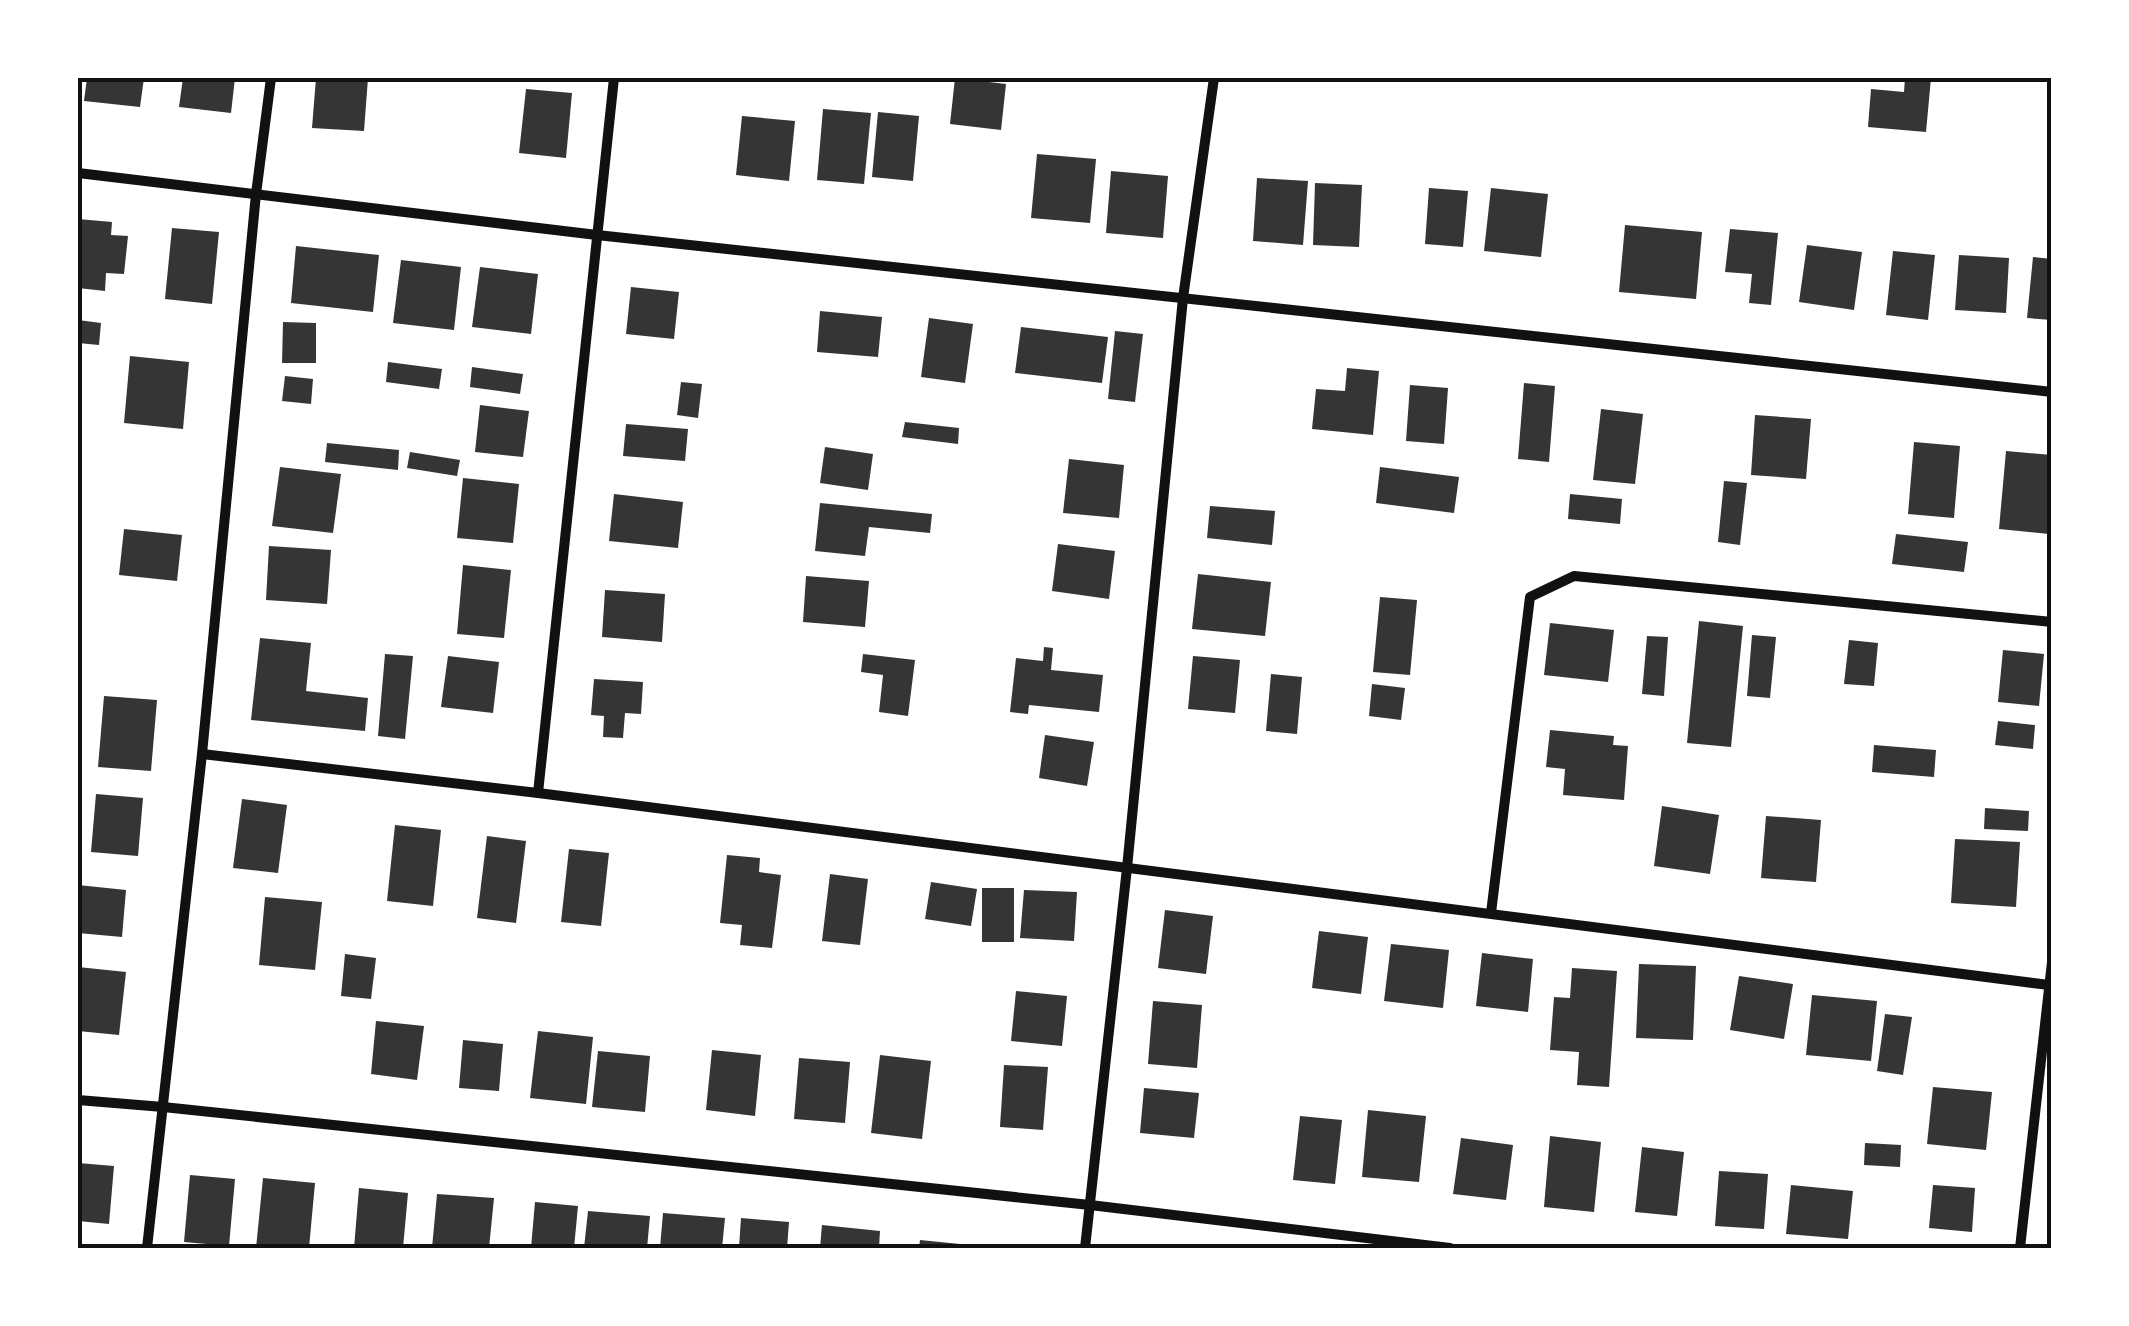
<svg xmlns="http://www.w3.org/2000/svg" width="2129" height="1326" font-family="'DejaVu Sans',sans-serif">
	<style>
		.building { fill: #353535 }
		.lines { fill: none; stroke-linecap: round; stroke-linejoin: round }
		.minor { stroke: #111; stroke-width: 10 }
		.neatline { fill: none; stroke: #111; stroke-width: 4 }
	</style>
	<rect width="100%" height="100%" fill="#fff"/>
	<!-- building -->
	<g class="building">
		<polygon points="87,78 144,78 140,107 84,101"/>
		<polygon points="183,78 235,78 231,113 179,107"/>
		<polygon points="316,78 368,78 364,131 312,128"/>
		<polygon points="955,78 1006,84 1001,130 950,124"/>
		<polygon points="1905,78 1931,78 1926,132 1868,127 1871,89 1904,92"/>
		<polygon points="526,89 572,93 566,158 519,153"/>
		<polygon points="823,109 871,113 864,184 817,180"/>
		<polygon points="878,112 919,116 913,181 872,177"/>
		<polygon points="742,116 795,121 789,181 736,175"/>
		<polygon points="1037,154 1096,159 1090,223 1031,218"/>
		<polygon points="1111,171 1168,176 1163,238 1106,233"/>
		<polygon points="1257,178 1308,181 1303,245 1253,241"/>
		<polygon points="1315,183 1362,185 1359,247 1313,245"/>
		<polygon points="1429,188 1468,191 1463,247 1425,244"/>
		<polygon points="1491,188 1548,194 1541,257 1484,251"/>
		<polygon points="78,219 112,222 111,235 128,236 124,274 106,273 105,291 78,288"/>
		<polygon points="1625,225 1702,232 1696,299 1619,292"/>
		<polygon points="172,228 219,232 212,304 165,299"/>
		<polygon points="1730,229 1778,233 1771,305 1749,303 1752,274 1725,272"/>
		<polygon points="1807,245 1862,252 1854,310 1799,302"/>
		<polygon points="296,246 379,255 373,312 291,303"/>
		<polygon points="1893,251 1935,255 1928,320 1886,315"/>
		<polygon points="1959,255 2009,258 2006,313 1955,310"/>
		<polygon points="2033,257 2052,259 2052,320 2027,318"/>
		<polygon points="401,260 461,267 454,330 393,323"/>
		<polygon points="480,267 538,274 531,334 472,327"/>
		<polygon points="631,287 679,292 674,339 626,334"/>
		<polygon points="820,311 882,317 878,357 817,352"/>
		<polygon points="929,318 973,324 965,383 921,377"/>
		<polygon points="78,320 101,323 99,345 78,343"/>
		<polygon points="283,322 316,323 316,363 282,363"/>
		<polygon points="1021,327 1108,337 1102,383 1015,373"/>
		<polygon points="1115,331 1143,334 1135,402 1108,399"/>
		<polygon points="130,356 189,362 183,429 124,423"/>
		<polygon points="388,362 442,369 439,389 386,382"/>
		<polygon points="472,367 523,374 520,394 470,387"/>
		<polygon points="1347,368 1379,371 1373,435 1312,429 1316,389 1345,391"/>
		<polygon points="285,376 313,379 311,404 282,401"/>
		<polygon points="681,382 702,384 698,418 677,415"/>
		<polygon points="1524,383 1555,386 1549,462 1518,459"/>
		<polygon points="1410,385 1448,388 1444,444 1406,441"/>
		<polygon points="480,405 529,411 523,457 475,452"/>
		<polygon points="1601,409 1643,414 1635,484 1593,480"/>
		<polygon points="1755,415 1811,419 1806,479 1751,475"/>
		<polygon points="905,422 959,428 958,444 902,437"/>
		<polygon points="626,424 688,429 685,461 623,456"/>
		<polygon points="1914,442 1960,446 1954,518 1908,514"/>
		<polygon points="327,443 399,450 398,470 325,462"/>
		<polygon points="825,447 873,454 868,490 820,483"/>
		<polygon points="2006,451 2052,455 2049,534 1999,529"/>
		<polygon points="410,452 460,460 457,476 407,468"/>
		<polygon points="1069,459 1124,465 1119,518 1063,513"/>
		<polygon points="280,467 341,474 333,533 272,526"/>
		<polygon points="1380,467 1459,477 1454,513 1376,503"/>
		<polygon points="463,478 519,484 513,543 457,538"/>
		<polygon points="1724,481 1747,483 1740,545 1718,542"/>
		<polygon points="614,494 683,502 678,548 609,541"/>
		<polygon points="1570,494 1622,499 1620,524 1568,519"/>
		<polygon points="820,503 932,514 930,533 869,527 865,556 815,551"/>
		<polygon points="1210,506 1275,511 1272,545 1207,538"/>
		<polygon points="124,529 182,535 177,581 119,575"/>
		<polygon points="1896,534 1968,542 1964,572 1892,564"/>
		<polygon points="1058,544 1115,551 1109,599 1052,591"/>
		<polygon points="269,546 331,550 327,604 266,600"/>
		<polygon points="463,565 511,570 504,638 457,634"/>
		<polygon points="1198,574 1271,582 1265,636 1192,629"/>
		<polygon points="806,576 869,581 865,627 803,622"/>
		<polygon points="605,590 665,594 662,642 602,637"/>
		<polygon points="1380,597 1417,600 1410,675 1373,672"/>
		<polygon points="1699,621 1743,626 1731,747 1687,743"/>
		<polygon points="1550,623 1614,630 1608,682 1544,675"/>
		<polygon points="1752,635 1776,637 1770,698 1747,696"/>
		<polygon points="1647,636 1668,637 1664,696 1642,694"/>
		<polygon points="260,638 311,643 306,691 368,698 365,731 251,720"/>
		<polygon points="1849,640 1878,643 1874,686 1844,684"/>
		<polygon points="1044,647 1053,648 1051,670 1103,675 1099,712 1029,705 1028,714 1010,712 1016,658 1043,661"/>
		<polygon points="2003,650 2044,654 2039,706 1998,702"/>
		<polygon points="385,654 413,656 405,739 378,736"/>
		<polygon points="863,654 915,660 908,716 879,712 883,675 861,672"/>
		<polygon points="448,656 499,662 493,713 441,707"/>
		<polygon points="1193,656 1240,660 1235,713 1188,709"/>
		<polygon points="1271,674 1302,677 1297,734 1266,731"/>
		<polygon points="594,679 643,682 641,714 625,713 623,738 603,737 604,716 591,715"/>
		<polygon points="1372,684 1405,688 1401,720 1369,716"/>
		<polygon points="104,696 157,700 151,771 98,767"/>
		<polygon points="1998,721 2035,725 2033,749 1995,745"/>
		<polygon points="1550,730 1614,736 1613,745 1628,746 1624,800 1563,795 1565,769 1546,767"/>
		<polygon points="1045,735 1094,742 1087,786 1039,778"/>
		<polygon points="1874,745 1936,750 1934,777 1872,772"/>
		<polygon points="96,794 143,798 138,856 91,852"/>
		<polygon points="242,799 287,805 278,873 233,868"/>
		<polygon points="1662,806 1719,815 1710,874 1654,866"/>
		<polygon points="1985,808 2029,811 2028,831 1984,829"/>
		<polygon points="1766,816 1821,820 1816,882 1761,878"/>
		<polygon points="395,825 441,830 433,906 387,901"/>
		<polygon points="487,836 526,841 516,923 477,918"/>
		<polygon points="1955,839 2020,842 2016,907 1951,903"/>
		<polygon points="569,849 609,853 601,926 561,922"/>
		<polygon points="727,855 760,858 759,872 781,875 772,948 740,945 742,925 720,923"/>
		<polygon points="830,874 868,879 860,945 822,941"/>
		<polygon points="931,882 977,889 971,926 925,919"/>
		<polygon points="78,885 126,890 122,937 78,933"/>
		<rect x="982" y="888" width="32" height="54"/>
		<polygon points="1024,890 1077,892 1074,941 1020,938"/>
		<polygon points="265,897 322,902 315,970 259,965"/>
		<polygon points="1165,910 1213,916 1206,974 1158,968"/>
		<polygon points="1319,931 1368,937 1361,994 1312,988"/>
		<polygon points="1391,944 1449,950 1443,1008 1384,1001"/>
		<polygon points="1482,953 1533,959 1528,1012 1476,1006"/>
		<polygon points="345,954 376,958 371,999 341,996"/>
		<polygon points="1639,964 1696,966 1693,1040 1636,1038"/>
		<polygon points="78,967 126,972 119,1035 78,1031"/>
		<polygon points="1572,968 1617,971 1609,1087 1577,1085 1579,1052 1550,1050 1554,997 1570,998"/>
		<polygon points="1739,976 1793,984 1784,1039 1730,1030"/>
		<polygon points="1016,991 1067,996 1062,1046 1011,1041"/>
		<polygon points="1812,995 1877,1001 1871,1061 1806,1055"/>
		<polygon points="1153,1001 1202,1005 1197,1068 1148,1064"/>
		<polygon points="1885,1014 1912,1017 1903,1075 1877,1071"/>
		<polygon points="376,1021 424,1026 417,1080 371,1074"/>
		<polygon points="538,1031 593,1037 586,1104 530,1098"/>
		<polygon points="463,1040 503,1044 499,1091 459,1088"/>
		<polygon points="712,1050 761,1055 755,1116 706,1110"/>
		<polygon points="598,1051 650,1056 645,1112 592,1107"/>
		<polygon points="880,1055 931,1061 922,1139 871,1133"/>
		<polygon points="799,1058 850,1062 845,1123 794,1119"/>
		<polygon points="1004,1065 1048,1067 1043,1130 1000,1127"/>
		<polygon points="1933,1087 1992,1092 1986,1150 1927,1144"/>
		<polygon points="1144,1088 1199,1093 1194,1138 1140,1133"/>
		<polygon points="1368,1110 1426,1116 1419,1182 1362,1177"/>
		<polygon points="1300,1116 1342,1120 1335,1184 1293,1180"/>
		<polygon points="1550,1136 1601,1142 1594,1212 1544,1207"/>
		<polygon points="1461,1138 1513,1145 1506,1200 1453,1194"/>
		<polygon points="1865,1143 1901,1145 1900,1167 1864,1165"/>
		<polygon points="1642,1147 1684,1152 1677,1216 1635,1212"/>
		<polygon points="78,1163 114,1166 109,1224 78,1221"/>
		<polygon points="1719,1171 1768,1174 1764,1229 1715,1226"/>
		<polygon points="190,1175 235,1179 229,1246 184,1242"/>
		<polygon points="263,1178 315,1183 309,1248 256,1248"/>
		<polygon points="1791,1185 1853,1191 1848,1239 1786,1234"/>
		<polygon points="1933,1185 1975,1188 1972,1232 1929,1228"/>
		<polygon points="359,1188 408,1193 403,1248 354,1248"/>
		<polygon points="437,1194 494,1198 489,1248 432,1248"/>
		<polygon points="535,1202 578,1206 574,1248 531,1248"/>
		<polygon points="588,1211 650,1216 647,1248 584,1248"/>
		<polygon points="663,1213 725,1218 722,1248 660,1248"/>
		<polygon points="741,1218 789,1222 787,1248 739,1248"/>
		<polygon points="822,1225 880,1231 879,1248 820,1248"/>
		<polygon points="920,1240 970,1245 969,1248 919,1248"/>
	</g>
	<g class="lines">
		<!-- minor -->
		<g class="minor">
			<polyline points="78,173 597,235 2052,392"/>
			<polyline points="202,754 538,793 2049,985"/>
			<polyline points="538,793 614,78"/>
			<polyline points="1491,913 1530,597 1574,576 2052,622"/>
			<polyline points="78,1100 163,1107 1090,1205 1450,1248"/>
			<polyline points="147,1248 202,754 256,194 271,78"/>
			<polyline points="1085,1248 1127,868 1183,298 1214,78"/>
			<polyline points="2020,1248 2052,962"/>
		</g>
	</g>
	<!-- border -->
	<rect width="2129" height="1326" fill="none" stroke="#ffffff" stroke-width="160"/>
	<rect x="80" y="80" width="1969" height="1166" class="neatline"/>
</svg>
